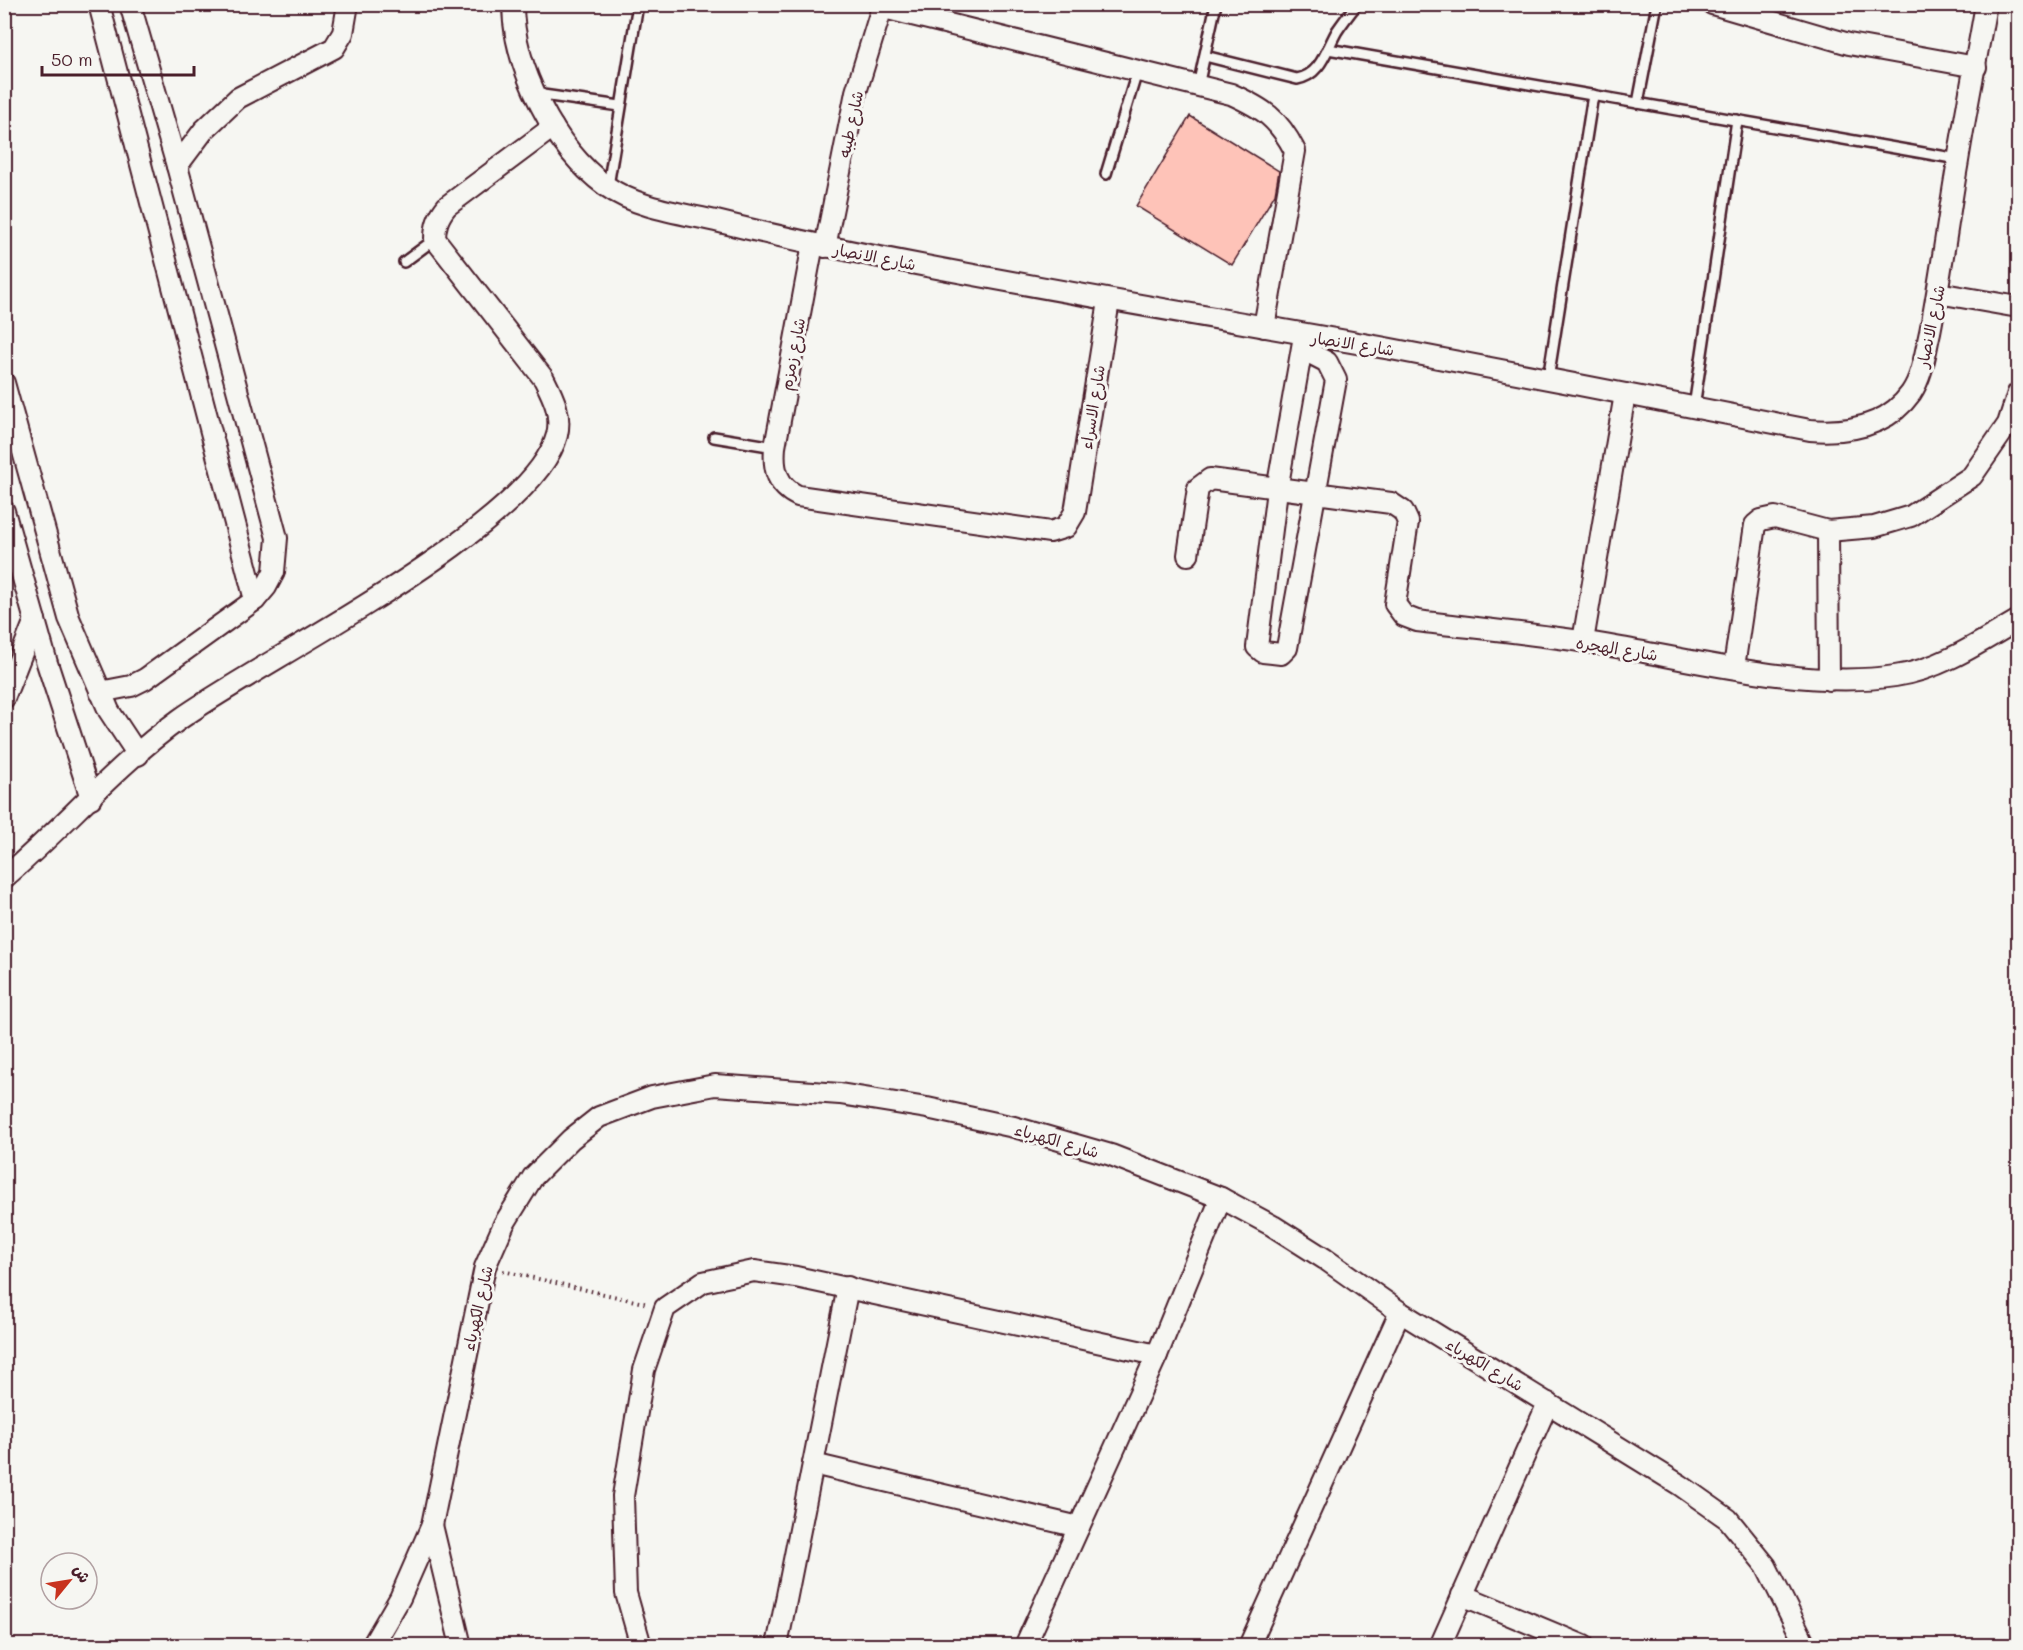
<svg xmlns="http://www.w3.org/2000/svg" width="2023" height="1650" font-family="Mali,'Playpen Sans Arabic',sans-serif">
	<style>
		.building { fill: #fec3b8; stroke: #4a1f2b; stroke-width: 1.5 }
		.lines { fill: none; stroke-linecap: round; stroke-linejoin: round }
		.lane-casing { stroke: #4a1f2b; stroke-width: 14 }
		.street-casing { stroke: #4a1f2b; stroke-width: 24 }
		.path { stroke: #4a1f2b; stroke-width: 4; stroke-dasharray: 1.5 4.5; stroke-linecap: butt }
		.lane { stroke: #f6f6f2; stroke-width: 9 }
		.street { stroke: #f6f6f2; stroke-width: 20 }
		.labels { text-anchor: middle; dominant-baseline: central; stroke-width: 6; stroke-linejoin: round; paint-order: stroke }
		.street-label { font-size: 16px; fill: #4a1f2b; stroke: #f6f6f2 }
	</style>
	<rect width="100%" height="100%" fill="#f6f6f2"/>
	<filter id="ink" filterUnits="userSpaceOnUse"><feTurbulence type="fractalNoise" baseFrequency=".0167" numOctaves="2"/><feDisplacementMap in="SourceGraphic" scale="12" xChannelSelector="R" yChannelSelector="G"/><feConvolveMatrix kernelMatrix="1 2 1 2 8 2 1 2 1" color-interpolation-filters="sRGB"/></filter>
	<g filter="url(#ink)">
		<!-- building -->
		<polygon class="building" points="1190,116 1279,171 1275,194 1232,265 1136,206"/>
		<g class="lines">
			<!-- lane casing -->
			<g class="lane-casing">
				<g id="lane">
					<polyline points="1328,49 1958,159"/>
					<path d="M1205 56 1297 79C1321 75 1326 50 1337 31 1343 22 1350 13 1357 4"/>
					<polyline points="1198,86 1216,4"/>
					<polyline points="536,94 620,106"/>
					<polyline points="1638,103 1657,4"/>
					<polyline points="1106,174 1137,72"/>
					<polyline points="608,186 638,4"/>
					<polyline points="404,262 435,239"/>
					<polyline points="1548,379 1593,95"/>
					<polyline points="1694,407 1737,120"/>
					<polyline points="714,437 775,447"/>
				</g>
			</g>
			<!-- street casing -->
			<g class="street-casing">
				<g id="street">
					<polyline points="99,4 255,600"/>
					<path d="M513 4C513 67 555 149 606 186 637 208 680 213 716 221 784 238 852 252 921 265 1077 295 1234 321 1391 349 1531 375 1670 403 1810 430 1848 433 1887 427 1911 393 1923 375 1925 353 1930 332 1941 276 1948 218 1958 161 1966 109 1977 57 1986 4"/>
					<polyline points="1712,4 1849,44 1976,67"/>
					<path d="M884 8 1231 94C1264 109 1278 118 1295 151L1264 327"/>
					<polyline points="177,166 204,130 238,98 334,48 343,33 348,4"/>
					<path d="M813 244 775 447C773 469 777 486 798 496L1050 532 1066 527 1075 512 1109 301"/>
					<polyline points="825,247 856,92 883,4"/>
					<polyline points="1938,293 2018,307"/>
					<polyline points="1302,349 1327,362 1336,380 1287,648 1281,654 1263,652 1257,647 1277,490 1304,336"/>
					<polyline points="4,383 69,618 109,711 138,755"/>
					<polyline points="4,511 47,663 91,798"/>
					<polyline points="1828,531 1829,680"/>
					<path d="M1188 555 1198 488 1210 479 1391 503 1403 511 1408 522 1395 604 1404 616 1417 621C1483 629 1550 635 1616 647 1702 662 1808 689 1895 676 1939 670 1981 642 2018 620"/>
					<polyline points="1583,641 1625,394"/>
					<polyline points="1734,667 1755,525 1761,520 1775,517 1828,531 1874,527 1911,516 1972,476 2008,424 2018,393"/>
					<polyline points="100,692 131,686 145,679 255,600 266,587 274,572 277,538 177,166 130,4"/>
					<polyline points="4,698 35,620"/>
					<path d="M4 878C64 827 116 765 180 719 262 660 534 526 557 435 562 414 553 397 544 379L435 239C435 226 438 217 447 206L553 127"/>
					<polyline points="813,1464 1079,1527"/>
					<polyline points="432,1525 461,1646"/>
					<polyline points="1462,1595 1584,1646"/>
					<polyline points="372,1646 400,1598 432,1525 485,1267 504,1224 533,1177 571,1139 599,1117 652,1097 715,1085 840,1094 927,1108 1014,1127 1111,1155 1221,1198 1273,1226 1325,1259 1400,1312 1680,1485 1728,1519 1766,1566 1806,1646"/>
					<polyline points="641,1646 626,1593 623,1496 644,1370 665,1308 703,1282 754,1271 796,1277 1157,1355"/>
					<polyline points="777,1646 848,1287"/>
					<polyline points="1025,1646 1157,1355 1221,1198"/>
					<polyline points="1249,1646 1400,1312"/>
					<polyline points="1440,1646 1548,1403"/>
				</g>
			</g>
			<!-- path -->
			<polyline class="path" points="503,1271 648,1304"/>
			<!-- lane -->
			<use href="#lane" class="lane"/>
			<!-- street -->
			<use href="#street" class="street"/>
		</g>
	</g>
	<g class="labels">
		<!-- street labels -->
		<g class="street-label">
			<text transform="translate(850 124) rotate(-78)">شارع طيبه</text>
			<text transform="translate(875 256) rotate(11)">شارع الانصار</text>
			<text transform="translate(1930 326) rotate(-78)">شارع الانصار</text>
			<text transform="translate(1353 343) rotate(9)">شارع الانصار</text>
			<text transform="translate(792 354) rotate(-79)">شارع زمزم</text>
			<text transform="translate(1092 407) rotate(-81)">شارع الاسراء</text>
			<text transform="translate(1617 648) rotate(9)">شارع الهجره</text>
			<text transform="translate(1057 1140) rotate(16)">شارع الكهرباء</text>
			<text transform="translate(477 1308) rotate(-77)">شارع الكهرباء</text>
			<text transform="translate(1485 1364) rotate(31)">شارع الكهرباء</text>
		</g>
	</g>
	<!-- margin -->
	<rect width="2023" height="1650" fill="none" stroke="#f6f6f2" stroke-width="24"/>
	<rect x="12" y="12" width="1999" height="1626" fill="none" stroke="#4a1f2b" stroke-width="2" filter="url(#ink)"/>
	<!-- north arrow -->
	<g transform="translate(69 1581) rotate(60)"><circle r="28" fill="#f6f6f2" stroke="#b1a0a2" stroke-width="1.5"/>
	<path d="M0-4.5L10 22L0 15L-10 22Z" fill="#c8321e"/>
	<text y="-9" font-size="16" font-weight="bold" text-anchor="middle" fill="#4a1f2b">ش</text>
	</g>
	<!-- scale -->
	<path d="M42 66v9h152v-9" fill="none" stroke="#4a1f2b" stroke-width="3"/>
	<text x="51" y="66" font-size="18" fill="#4a1f2b" stroke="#f6f6f2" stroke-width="4.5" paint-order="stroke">50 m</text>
</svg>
